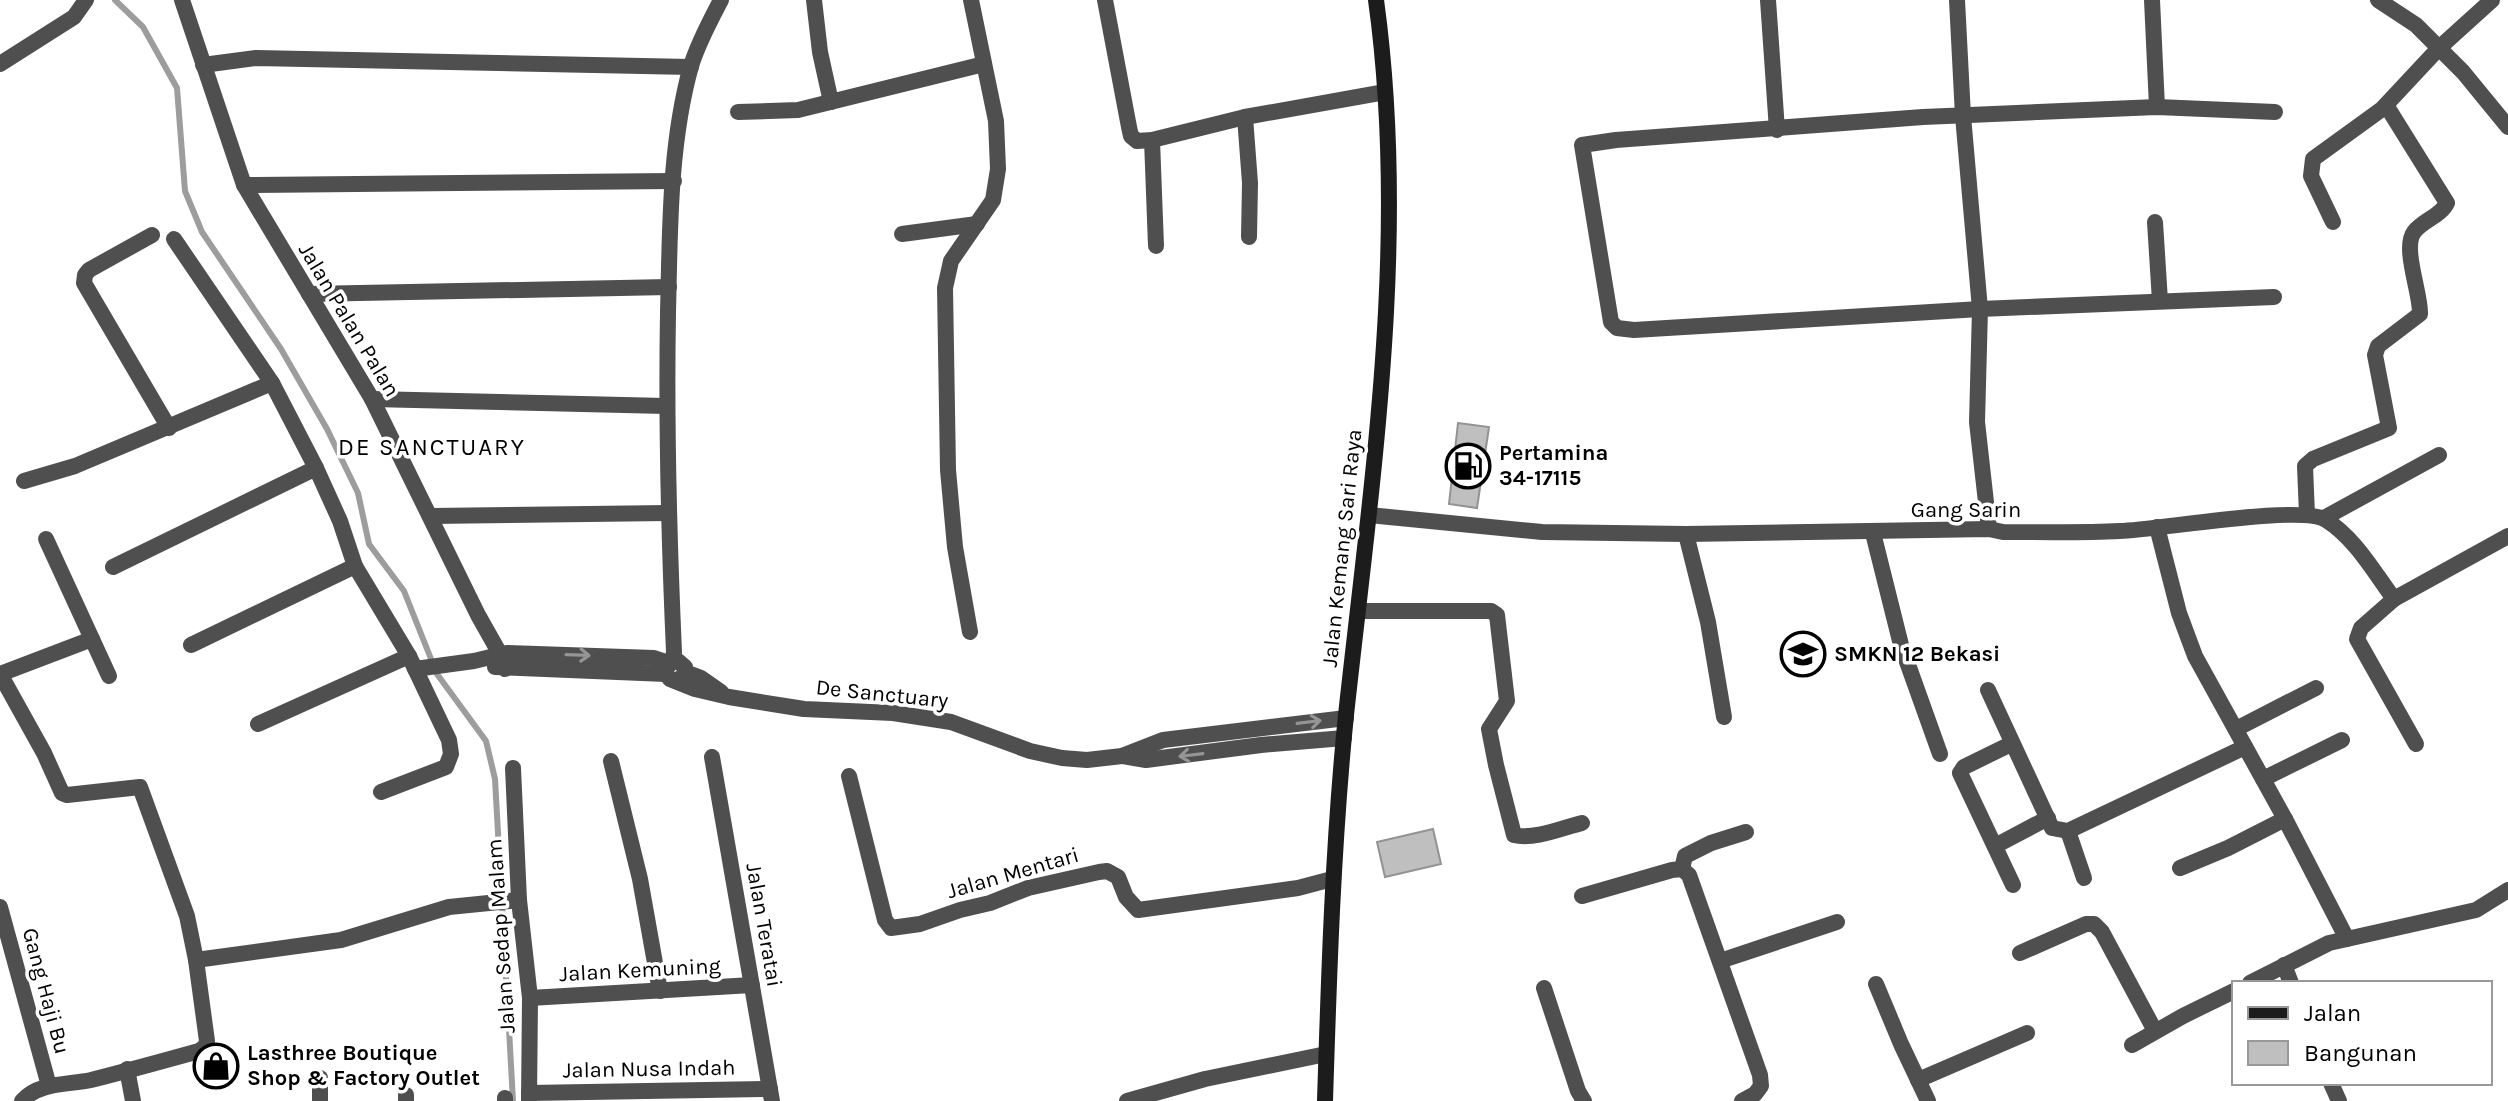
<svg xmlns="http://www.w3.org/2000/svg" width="2508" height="1101" font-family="Karla,sans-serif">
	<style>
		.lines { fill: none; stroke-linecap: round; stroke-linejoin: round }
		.stream { stroke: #9d9d9d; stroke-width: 6 }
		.building { fill: #bfbfbf; stroke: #939393; stroke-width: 2 }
		.minor { stroke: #4f4f4f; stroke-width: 16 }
		.tertiary { stroke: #4f4f4f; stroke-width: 16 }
		.secondary { stroke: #1c1c1c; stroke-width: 16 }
		.oneway { stroke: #959595 }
		.labels { text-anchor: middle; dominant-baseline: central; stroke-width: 7; stroke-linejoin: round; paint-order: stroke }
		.street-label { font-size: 22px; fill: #000; stroke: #fff }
		.poi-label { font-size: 22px; font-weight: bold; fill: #000; stroke: #fff; text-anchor: start }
		.neighbourhood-label { font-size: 24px; letter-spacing: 2px; fill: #000; stroke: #fff }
	</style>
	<rect width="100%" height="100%" fill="#fff"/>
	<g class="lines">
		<!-- stream -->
		<polyline class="stream" points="115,0 143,27 177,88 185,191 202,232 281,349 327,429 358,493 369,544 404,591 437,674 486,741 495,779 513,1101"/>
	</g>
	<!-- building -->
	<g class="building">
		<polygon points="1458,423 1489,427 1477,508 1449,504"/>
		<polygon points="1433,829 1441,864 1385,877 1377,842"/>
	</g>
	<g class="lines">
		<!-- minor -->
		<g class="minor">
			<polyline points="182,0 244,185 372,399 478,615 500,654 505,669"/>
			<polyline points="814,0 820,52 831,102"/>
			<polyline points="1105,0 1129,127 1131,136 1137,141 1152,140 1245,117 1385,92"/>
			<polyline points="1768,0 1777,130"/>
			<polyline points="1957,0 1963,116 1980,309 1977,422 1989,529"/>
			<polyline points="2152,0 2157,107"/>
			<polyline points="2378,0 2416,25 2463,72 2508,127"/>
			<polyline points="0,64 74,17 86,0"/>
			<polyline points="203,65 256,58 691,67"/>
			<polyline points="738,112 798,110 984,64"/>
			<polyline points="1245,117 1250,183 1249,237"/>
			<polyline points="1152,140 1156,246"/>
			<polyline points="244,185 674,181"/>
			<polyline points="2155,222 2160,301"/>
			<polyline points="2333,222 2311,176 2313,159 2382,109 2439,48 2492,0"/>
			<polyline points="902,234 977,224"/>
			<polyline points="152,235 89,270 85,275 84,283 169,428"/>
			<polyline points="174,239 272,383 316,468 340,521 355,566 409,656 449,740 451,754 446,767 381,792"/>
			<polyline points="309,294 669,287"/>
			<polyline points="2274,297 1980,309 1634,330 1617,328 1611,322 1582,145 1616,140 1923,117 2157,107 2275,112"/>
			<polyline points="372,399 666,406"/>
			<polyline points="24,481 75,466 272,383"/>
			<path d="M2307 515 2305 466 2313 459 2389 428 2375 355 2378 346 2420 314C2421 294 2402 248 2414 232 2423 220 2441 216 2447 203L2386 105"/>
			<polyline points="431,516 668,513"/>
			<polyline points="2324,518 2439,455"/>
			<polyline points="2157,527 2179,613 2195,656 2285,819 2347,939"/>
			<polyline points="1873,533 1901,645 1940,754"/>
			<polyline points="1686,534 1708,622 1724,717"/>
			<polyline points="46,539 109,676"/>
			<polyline points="113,567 316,468"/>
			<polyline points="2394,599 2361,628 2357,639 2416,744"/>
			<path d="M1359 611H1491L1497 615 1507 701 1489 729 1496 765 1514 835C1534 840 1562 828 1582 823"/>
			<polyline points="970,632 955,547 948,470 945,288 951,261 993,200 998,169 996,121 971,0"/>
			<polyline points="191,645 355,566"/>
			<path d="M672 662 674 652C669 539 666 426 668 313 670 232 669 145 691 66 698 43 710 21 721 0"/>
			<polyline points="495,667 666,674"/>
			<polyline points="415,669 474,661 507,653 654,658 669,663"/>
			<polyline points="685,672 701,678 721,692"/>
			<polyline points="677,680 684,676 685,667 678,661 672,662 666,668 666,674 670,679 695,689 729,697 804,709 893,713 951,722 1030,751 1062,758 1087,760 1122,756 1163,740 1346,718"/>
			<polyline points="1988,690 2052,828 2068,831 2245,747"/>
			<polyline points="258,724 409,656"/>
			<polyline points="2236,729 2316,688"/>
			<polyline points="2011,744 1964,767 1960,773 2013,885"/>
			<polyline points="1123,756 1146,760 1261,745 1344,738"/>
			<polyline points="712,757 772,1101"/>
			<polyline points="611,761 640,879 660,991"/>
			<polyline points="513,768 519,900 530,998 529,1101"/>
			<polyline points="849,776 885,920 891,928 920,924 960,910 990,903 1028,888 1099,872 1107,871 1118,877 1126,897 1138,910 1298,888 1332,879"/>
			<polyline points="2263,779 2342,740"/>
			<polyline points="2068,831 2084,878"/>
			<polyline points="1995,846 2048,818"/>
			<polyline points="2180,868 2228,848 2285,819"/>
			<polyline points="1682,869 1685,856 1711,843 1746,832"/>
			<polyline points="1582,896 1672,870 1682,869 1689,875 1760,1075 1761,1086 1755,1094 1742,1101"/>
			<polyline points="0,907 49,1086"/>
			<polyline points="2020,953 2086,924 2094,924 2102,932 2155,1031"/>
			<polyline points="196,960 341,940 449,907 519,900"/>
			<polyline points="1720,961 1837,922"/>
			<polyline points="2284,965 2291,983"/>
			<polyline points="2250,983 2329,943 2476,910 2508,890"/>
			<polyline points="1876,984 1901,1044 1928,1101"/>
			<polyline points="1544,988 1578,1091 1584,1101"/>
			<polyline points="530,998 752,985"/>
			<polyline points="2132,1045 2183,1016 2234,991"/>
			<polyline points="127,1069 133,1101"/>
			<polyline points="320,1078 320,1101"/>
			<polyline points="1918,1080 2027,1033"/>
			<polyline points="2331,1083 2339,1101"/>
			<polyline points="529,1093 770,1089"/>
			<polyline points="406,1095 406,1101"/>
			<path d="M22 1101C39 1082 68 1085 91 1080 127 1071 163 1061 199 1051L205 1047 207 1041 196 960 187 916 140 787 67 795 62 793 44 753 0 674 92 639"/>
			<polyline points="505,1101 505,1098"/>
			<polyline points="1127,1101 1205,1079 1326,1054"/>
		</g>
		<!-- tertiary -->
		<path class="tertiary" d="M1369 515 1542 532 1686 534 1989 529 2003 532C2042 532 2081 533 2120 531 2157 530 2302 504 2326 520 2355 538 2374 572 2394 599L2508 536"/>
		<!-- secondary -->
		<path class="secondary" d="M1325 1101C1329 972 1333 844 1346 715 1372 477 1409 240 1376 0"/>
	</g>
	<!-- one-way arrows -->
	<defs><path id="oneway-shaft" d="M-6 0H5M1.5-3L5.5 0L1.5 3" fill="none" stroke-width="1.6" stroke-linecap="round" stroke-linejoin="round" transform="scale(2)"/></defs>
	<g class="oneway">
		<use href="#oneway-shaft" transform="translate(578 655) rotate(2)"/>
		<use href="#oneway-shaft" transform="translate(1309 722) rotate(-7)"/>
		<use href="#oneway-shaft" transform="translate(1191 755) rotate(173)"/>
	</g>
	<!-- icons -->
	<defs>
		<g id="fuel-ring" transform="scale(2.3)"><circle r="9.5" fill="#fff" stroke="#000" stroke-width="1.5"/><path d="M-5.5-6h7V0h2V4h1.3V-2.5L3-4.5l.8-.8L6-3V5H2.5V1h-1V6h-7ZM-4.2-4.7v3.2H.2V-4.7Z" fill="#000"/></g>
		<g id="school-ring" transform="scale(2.3)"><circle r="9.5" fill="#fff" stroke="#000" stroke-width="1.5"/><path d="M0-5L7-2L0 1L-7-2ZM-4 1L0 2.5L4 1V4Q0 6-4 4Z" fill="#000"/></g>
		<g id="shop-ring" transform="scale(2.3)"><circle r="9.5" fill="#fff" stroke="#000" stroke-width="1.5"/><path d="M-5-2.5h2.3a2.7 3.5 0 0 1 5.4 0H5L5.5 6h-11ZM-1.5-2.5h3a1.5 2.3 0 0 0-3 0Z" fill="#000"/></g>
	</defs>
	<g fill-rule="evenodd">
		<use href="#fuel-ring" x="1468" y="466"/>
		<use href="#school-ring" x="1803" y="654"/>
		<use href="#shop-ring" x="216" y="1066"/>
	</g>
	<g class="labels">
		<!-- street labels -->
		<g class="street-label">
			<text transform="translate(349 320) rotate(59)">Jalan Palan Palan</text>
			<text x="1966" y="510">Gang Sarin</text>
			<text transform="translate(1342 548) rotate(-84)">Jalan Kemang Sari Raya</text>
			<text transform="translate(882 694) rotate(6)">De Sanctuary</text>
			<text transform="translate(1013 873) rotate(-16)">Jalan Mentari</text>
			<text transform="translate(764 925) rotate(80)">Jalan Teratai</text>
			<text transform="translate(501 936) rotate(-94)">Jalan Sedap Malam</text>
			<text transform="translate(640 970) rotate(-3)">Jalan Kemuning</text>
			<text transform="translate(46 991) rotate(75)">Gang Haji Bu</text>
			<text transform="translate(649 1069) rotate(-1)">Jalan Nusa Indah</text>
		</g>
		<!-- poi labels -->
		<g class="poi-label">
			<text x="1499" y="453">Pertamina<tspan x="1499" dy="25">34-17115</tspan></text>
			<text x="1834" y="654">SMKN 12 Bekasi</text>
			<text x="247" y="1053">Lasthree Boutique<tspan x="247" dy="25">Shop &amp; Factory Outlet</tspan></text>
		</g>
		<!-- neighbourhood labels -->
		<g class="neighbourhood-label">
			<text x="432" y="447">DE SANCTUARY</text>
		</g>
	</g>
	<!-- legend -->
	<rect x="2232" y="981" width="260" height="104" fill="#ffffff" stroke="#999999" stroke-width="2"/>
	<rect x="2248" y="1007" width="40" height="12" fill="#1c1c1c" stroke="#999999" stroke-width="2"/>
	<text x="2304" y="1021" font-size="24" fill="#000000">Jalan</text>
	<rect x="2248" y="1041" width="40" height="24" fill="#bfbfbf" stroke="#999999" stroke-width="2"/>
	<text x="2304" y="1061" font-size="24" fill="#000000">Bangunan</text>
</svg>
